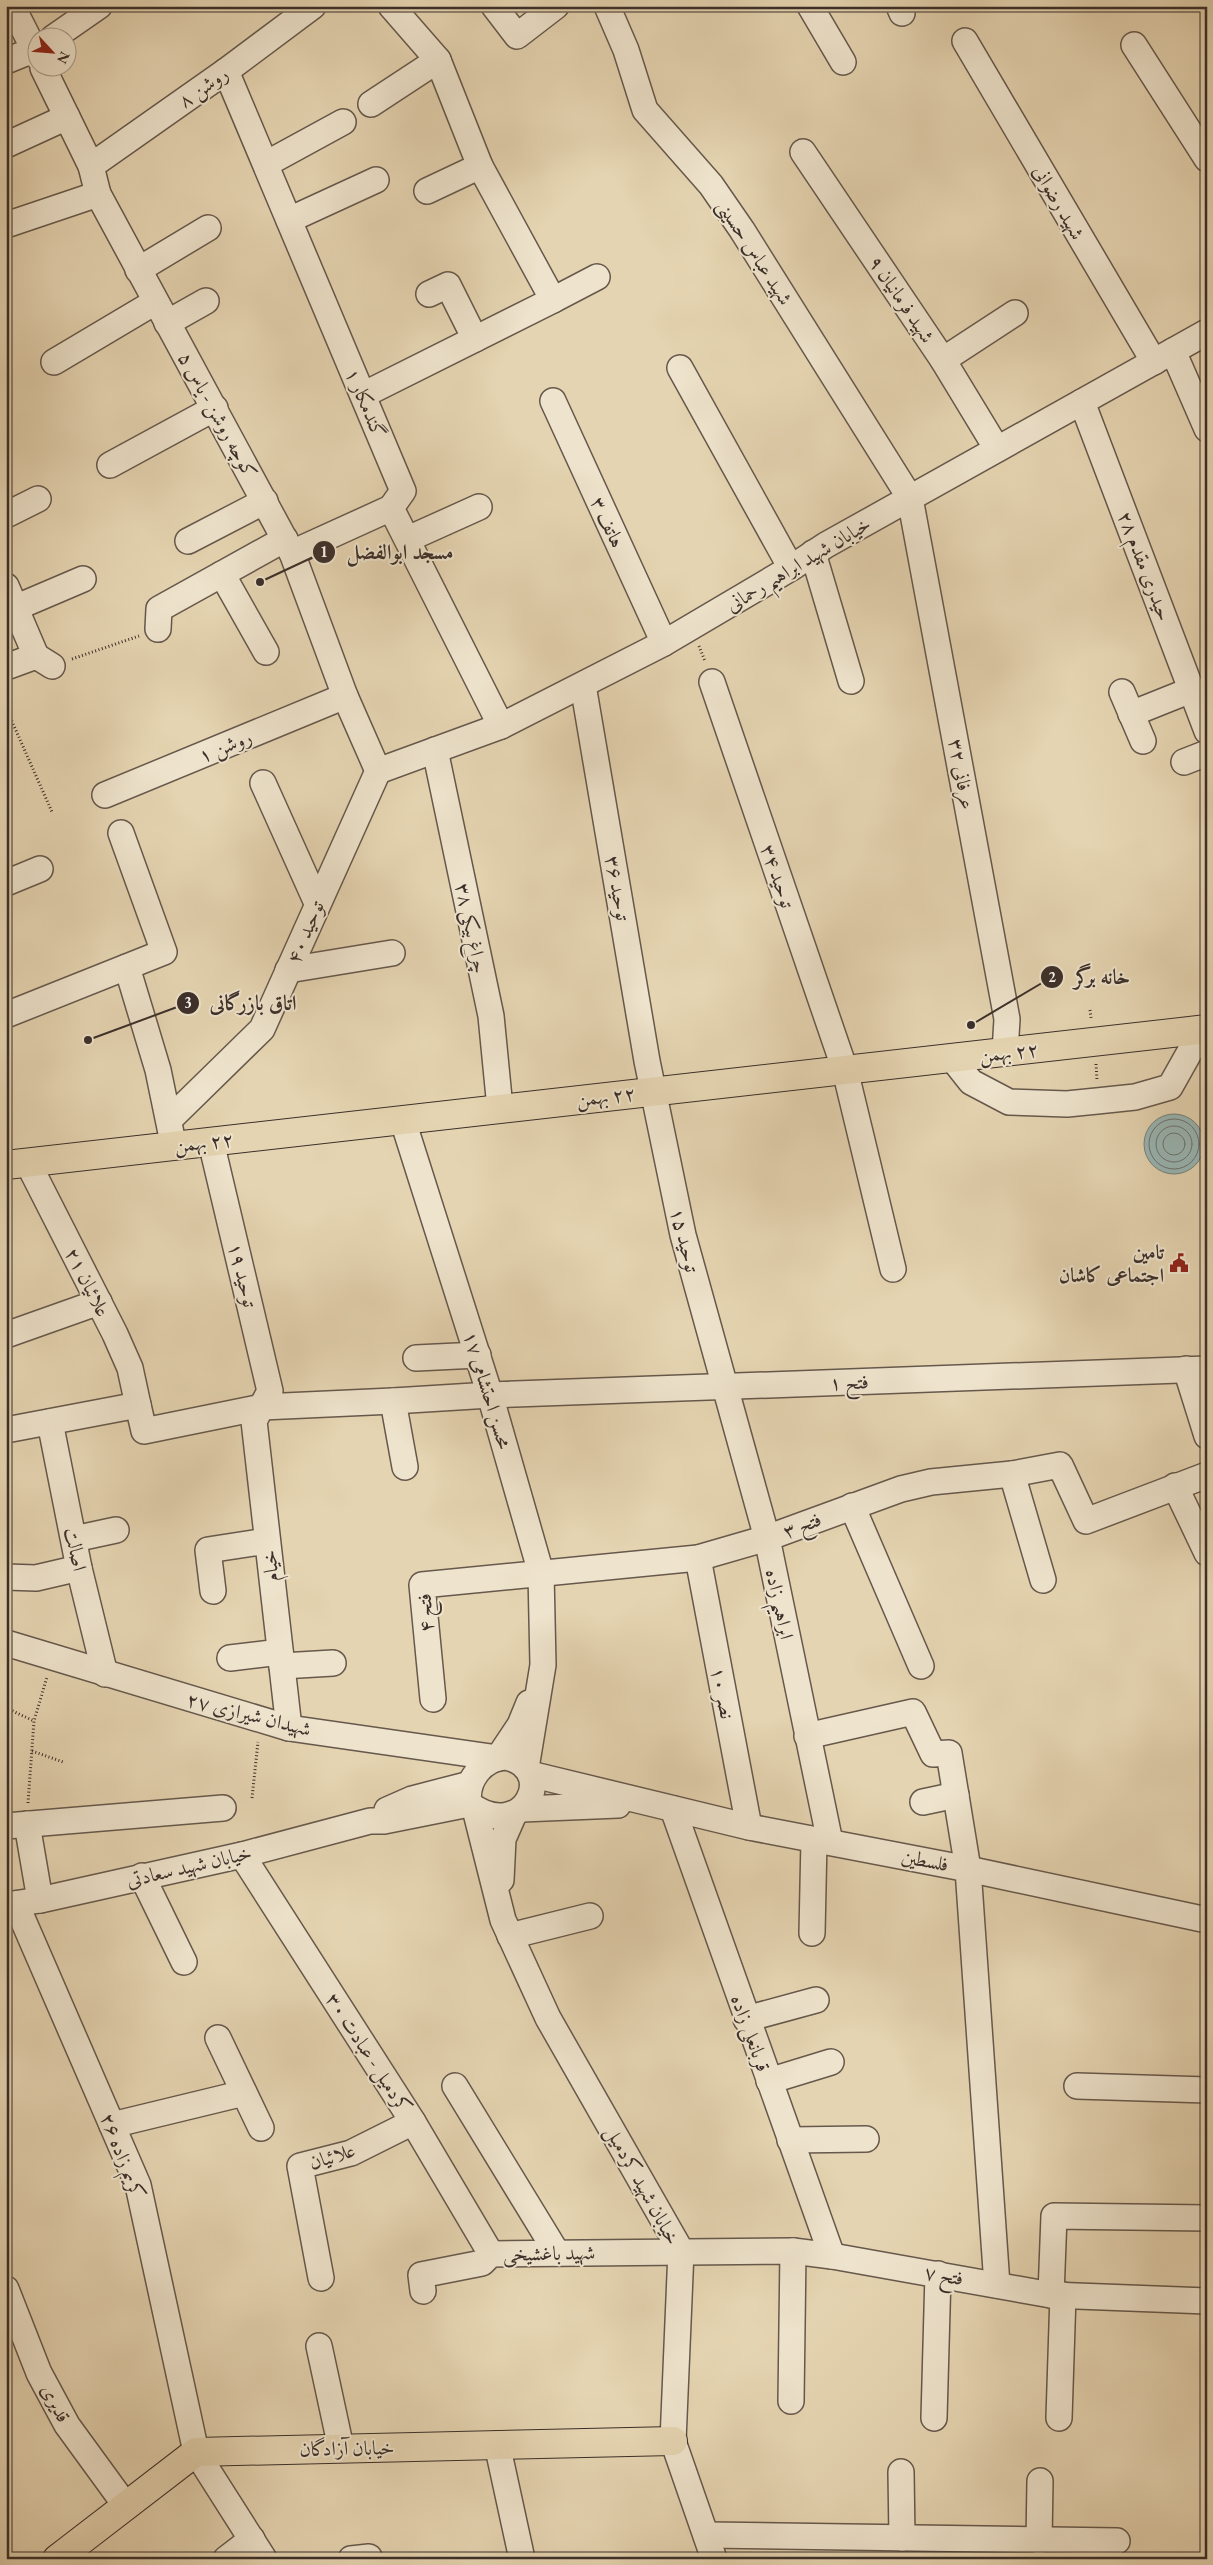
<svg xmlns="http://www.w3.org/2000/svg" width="1213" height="2565" font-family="'EB Garamond',Amiri,serif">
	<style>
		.water { fill: #99b6b5; stroke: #73807d }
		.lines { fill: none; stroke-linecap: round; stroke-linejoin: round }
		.shore { stroke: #6a7270; stroke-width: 1 }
		.minor-casing { stroke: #66584c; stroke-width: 28 }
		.major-casing { stroke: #3b2f2a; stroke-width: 30 }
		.path { stroke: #3b2f2a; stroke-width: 3; stroke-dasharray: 1 2.5; stroke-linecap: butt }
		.minor { stroke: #eee3cc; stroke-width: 25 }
		.major { stroke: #e5d4b1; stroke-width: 28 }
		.labels { text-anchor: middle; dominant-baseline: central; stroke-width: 4; stroke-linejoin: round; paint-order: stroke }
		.street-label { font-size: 20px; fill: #3b2f2a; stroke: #eee3cc }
		.poi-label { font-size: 20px; font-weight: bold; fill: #3b2f2a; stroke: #eee3cc; text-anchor: end }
		.leader { fill: none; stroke: #3b2f2a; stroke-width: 2 }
		.callout-dot { fill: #3b2f2a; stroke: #eee3cc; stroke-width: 2 }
		.mark-label { font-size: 15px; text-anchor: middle; font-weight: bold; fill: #fff }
		.callout-label { font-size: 21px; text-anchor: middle; font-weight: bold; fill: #3b2f2a; stroke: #eee3cc; stroke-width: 4; stroke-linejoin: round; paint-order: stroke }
	</style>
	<rect width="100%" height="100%" fill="#e5d4b1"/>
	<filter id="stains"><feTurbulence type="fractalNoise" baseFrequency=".004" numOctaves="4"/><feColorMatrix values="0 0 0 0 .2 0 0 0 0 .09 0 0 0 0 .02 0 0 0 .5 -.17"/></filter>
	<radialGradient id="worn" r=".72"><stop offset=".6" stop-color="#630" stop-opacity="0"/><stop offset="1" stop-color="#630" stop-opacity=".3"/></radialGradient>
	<!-- water -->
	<circle class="water" cx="1174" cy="1144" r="30"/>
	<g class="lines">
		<!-- shore -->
		<g class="shore">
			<circle cx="1174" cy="1144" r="25"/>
			<circle cx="1174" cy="1144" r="18"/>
			<circle cx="1174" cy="1144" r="11"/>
		</g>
		<!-- minor casing -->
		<g class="minor-casing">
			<g id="minor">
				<polyline points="12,6 38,57"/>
				<polyline points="494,6 517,36 556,6"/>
				<polyline points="607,6 626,50 645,110 711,185 742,230 910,498 1007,1019 1005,1052"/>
				<polyline points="810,6 843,62"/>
				<polyline points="899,6 902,13"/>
				<polyline points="53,38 99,6"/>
				<polyline points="965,41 1154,362"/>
				<polyline points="1134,45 1207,159"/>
				<polyline points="6,61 38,48"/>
				<polyline points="43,68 91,166 98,194 292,553 345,696 378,771"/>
				<polyline points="226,71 403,491 391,508 501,726"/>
				<polyline points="371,104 438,60"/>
				<polyline points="6,145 67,117"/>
				<polyline points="803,152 943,360 997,449"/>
				<polyline points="266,164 343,122"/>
				<polyline points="91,166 226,71 313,6"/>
				<polyline points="427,191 480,166"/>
				<polyline points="289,220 376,180"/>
				<polyline points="6,225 98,194"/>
				<polyline points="138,270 208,228"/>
				<polyline points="429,294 448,285 475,339"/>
				<polyline points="553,300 597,277"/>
				<polyline points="167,323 206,301"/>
				<polyline points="1173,351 1207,429"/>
				<polyline points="943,360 1015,313"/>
				<polyline points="54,362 155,302"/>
				<polyline points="680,368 791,568"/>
				<polyline points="363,395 553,300 480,166 438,60 391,6"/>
				<polyline points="553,401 664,643"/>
				<polyline points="1082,402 1207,731"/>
				<polyline points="110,465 215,408"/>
				<polyline points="6,515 38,499"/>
				<polyline points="408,539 479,507"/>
				<polyline points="188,541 265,501"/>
				<polyline points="292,553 391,508"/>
				<polyline points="813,553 851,681"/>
				<polyline points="222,574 266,652"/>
				<polyline points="6,586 36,656"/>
				<polyline points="15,608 83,579"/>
				<polyline points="158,629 159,609 285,539"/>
				<polyline points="6,667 36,656 52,666"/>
				<polyline points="712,682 845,1070 893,1269"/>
				<polyline points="583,685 647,1061 683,1235 767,1538 830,1842"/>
				<polyline points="1122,692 1143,741"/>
				<polyline points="1131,714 1191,690"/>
				<polyline points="435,750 491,1016 500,1108"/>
				<polyline points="1184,762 1207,753"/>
				<polyline points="378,771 501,726 664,643 791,568 826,545 1207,332"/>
				<polyline points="263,783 317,903"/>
				<polyline points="105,795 345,696"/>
				<polyline points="6,883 40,869"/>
				<polyline points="127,967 158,1070 171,1133"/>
				<polyline points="288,970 392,953"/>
				<polyline points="6,1015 164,952 121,833"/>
				<polyline points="952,1058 971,1082 1009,1102 1067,1104 1097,1101 1135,1097 1170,1087 1202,1030"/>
				<polyline points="169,1120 262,1029 378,771"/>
				<polyline points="403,1121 490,1395 541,1573 543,1665 526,1768"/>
				<polyline points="211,1142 270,1391 254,1421 289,1728"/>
				<polyline points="28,1163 115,1334 130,1368 138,1405"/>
				<polyline points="6,1335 99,1302"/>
				<polyline points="416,1358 478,1355"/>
				<polyline points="1186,1369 1207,1436"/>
				<polyline points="393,1401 405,1467"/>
				<polyline points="50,1422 79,1568 105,1674"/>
				<polyline points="6,1430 138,1405 144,1431 262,1407 393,1401 490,1395 1207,1369"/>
				<polyline points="1012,1474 1043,1580"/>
				<polyline points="1175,1486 1207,1553"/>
				<polyline points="852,1506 921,1666"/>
				<polyline points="74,1539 116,1530"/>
				<polyline points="698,1558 749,1827"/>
				<polyline points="6,1577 36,1578 79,1568"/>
				<polyline points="213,1591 208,1550 267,1541"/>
				<polyline points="6,1643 289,1728 498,1758 520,1725 529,1703"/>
				<polyline points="230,1658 280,1652"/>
				<polyline points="282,1666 333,1663"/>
				<polyline points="433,1699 422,1585 698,1558 767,1538 901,1489 931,1482 1012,1474 1060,1465 1086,1521 1207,1475"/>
				<polyline points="807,1736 913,1712 933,1754 949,1753 968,1869 997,2285"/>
				<path d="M506 1757C560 1769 523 1845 469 1804 465 1781 482 1758 506 1757Z"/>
				<polyline points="530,1774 749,1827 968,1869 1207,1920"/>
				<polyline points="923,1802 956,1795"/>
				<polyline points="475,1809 503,1920 548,2018 681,2251 673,2441 714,2559"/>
				<polyline points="522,1809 618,1805"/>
				<polyline points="673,1809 832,2256"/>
				<polyline points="387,1810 412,1799 470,1784"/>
				<polyline points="27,1824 40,1900"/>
				<polyline points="6,1826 223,1808"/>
				<polyline points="242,1855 413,2122 491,2254"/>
				<polyline points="142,1876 184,1962"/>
				<polyline points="501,1880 503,1839 514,1814"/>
				<polyline points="16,1904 138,2185 196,2452 264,2559"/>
				<polyline points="6,1905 40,1900 242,1855 370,1821 384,1821 469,1804"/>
				<polyline points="812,1933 814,1840"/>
				<polyline points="510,1936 590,1916"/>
				<polyline points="746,2019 816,2000"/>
				<polyline points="218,2038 261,2128"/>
				<polyline points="769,2081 831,2062"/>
				<polyline points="455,2086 557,2253"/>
				<polyline points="1077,2086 1207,2090"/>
				<polyline points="112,2125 244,2093"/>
				<polyline points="790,2140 866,2139"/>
				<polyline points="321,2278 300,2166 351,2153 413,2122"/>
				<polyline points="6,2289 39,2373 67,2425 126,2506"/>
				<polyline points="423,2291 421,2275 482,2263 491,2254 793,2251 832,2256 1051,2295 1207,2301"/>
				<polyline points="1051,2295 1054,2216 1207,2218"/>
				<polyline points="319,2346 341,2448"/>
				<polyline points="791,2401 793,2251"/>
				<polyline points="934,2418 938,2274"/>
				<polyline points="1059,2418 1063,2295"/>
				<polyline points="497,2444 522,2559"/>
				<polyline points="901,2472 902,2538"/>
				<polyline points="707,2535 1117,2541"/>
				<polyline points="1039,2541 1040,2481"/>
				<polyline points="226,2559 252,2539"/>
				<polyline points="351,2559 369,2557 369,2559"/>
			</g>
		</g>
		<!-- major casing -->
		<g class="major-casing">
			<g id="major">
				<polyline points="6,1165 1207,1029"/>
				<polyline points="57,2559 196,2452 673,2441"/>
			</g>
		</g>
		<!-- path -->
		<g class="path">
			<polyline points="699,646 705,661"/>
			<polyline points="72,659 139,636"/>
			<polyline points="6,708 52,812"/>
			<polyline points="1090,1010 1091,1018"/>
			<polyline points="1096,1064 1097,1080"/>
			<polyline points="6,1708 34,1721"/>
			<polyline points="32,1751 63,1762"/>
			<polyline points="252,1798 258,1742"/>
			<polyline points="28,1803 34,1721 47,1677"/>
		</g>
		<!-- minor -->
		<use href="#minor" class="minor"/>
		<!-- major -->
		<use href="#major" class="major"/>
	</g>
	<!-- icons -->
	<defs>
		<g id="civic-bare" transform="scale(1.5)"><path d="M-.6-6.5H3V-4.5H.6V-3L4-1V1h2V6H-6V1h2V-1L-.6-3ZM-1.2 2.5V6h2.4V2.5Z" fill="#8f2418" stroke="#eee3cc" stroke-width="2.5" paint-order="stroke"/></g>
	</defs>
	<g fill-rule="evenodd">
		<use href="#civic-bare" x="1179" y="1263"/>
	</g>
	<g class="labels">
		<!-- street labels -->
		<g class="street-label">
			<text transform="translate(203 87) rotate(-35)">روشن ۸</text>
			<text transform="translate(1059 202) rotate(60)">شهید رضوانی</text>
			<text transform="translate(755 252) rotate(57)">شهید عباس حسینی</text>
			<text transform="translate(902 299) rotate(56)">شهید فرمانیان ۹</text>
			<text transform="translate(366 403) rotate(67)">گندمکار ۱</text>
			<text transform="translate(218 415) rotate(61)">کوچه روشن - یاس ۵</text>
			<text transform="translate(608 522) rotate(65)">هاتف ۳</text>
			<text transform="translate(798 564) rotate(-31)">خیابان شهید ابراهیم رحمانی</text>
			<text transform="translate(1145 566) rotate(69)">حیدری مقدم ۲۸</text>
			<text transform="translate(225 746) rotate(-22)">روشن ۱</text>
			<text transform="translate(962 774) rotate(80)">عرفانی ۳۲</text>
			<text transform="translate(778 876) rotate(71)">توحید ۳۴</text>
			<text transform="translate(618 888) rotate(80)">توحید ۳۶</text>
			<text transform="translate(472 928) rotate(78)">چراغ بیکی ۳۸</text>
			<text transform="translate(305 932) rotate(-67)">توحید ۴۰</text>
			<text transform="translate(1009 1052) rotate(-6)">٢٢ بهمن</text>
			<text transform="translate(606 1096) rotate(-6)">٢٢ بهمن</text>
			<text transform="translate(204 1142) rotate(-6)">٢٢ بهمن</text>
			<text transform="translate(685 1240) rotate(76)">توحید ۱۵</text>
			<text transform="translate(243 1275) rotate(76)">توحید ۱۹</text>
			<text transform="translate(88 1282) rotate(63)">علائیان ۲۱</text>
			<text transform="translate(849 1382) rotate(-2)">فتح ۱</text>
			<text transform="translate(488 1390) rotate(73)">محسن احتشامی ۱۷</text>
			<text transform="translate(802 1525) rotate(-21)">فتح ۳</text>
			<text transform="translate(76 1549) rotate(78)">اصالت</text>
			<text transform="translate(270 1566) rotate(-96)">خیام</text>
			<text transform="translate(780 1604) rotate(78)">ابراهیم زاده</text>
			<text transform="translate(425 1613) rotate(-94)">فتح ۴</text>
			<text transform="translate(723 1693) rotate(79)">نصر ۱۰</text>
			<text transform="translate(249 1714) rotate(14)">شهیدان شیرازی ۲۷</text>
			<text transform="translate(925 1860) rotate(11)">فلسطین</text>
			<text transform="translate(189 1866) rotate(-13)">خیابان شهید سعادتی</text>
			<text transform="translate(751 2033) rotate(70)">قربانعلی زاده</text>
			<text transform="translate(369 2053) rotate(57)">کردمیل - عبادت ۳۰</text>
			<text transform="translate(123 2156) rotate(69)">کریم زاده ۲۶</text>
			<text transform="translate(332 2156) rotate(-17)">علائیان</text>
			<text transform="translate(643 2185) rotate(61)">خیابان شهید کردمیل</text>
			<text transform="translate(549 2253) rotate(-1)">شهید باغشیخی</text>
			<text transform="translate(944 2275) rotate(10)">فتح ۷</text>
			<text transform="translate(56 2403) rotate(62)">قدیری</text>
			<text transform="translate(347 2448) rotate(-1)">خیابان آزادگان</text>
		</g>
		<!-- poi labels -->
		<g class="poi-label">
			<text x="1164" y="1252">تامین<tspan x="1164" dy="23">اجتماعی کاشان</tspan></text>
		</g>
	</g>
	<!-- callouts -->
	<path class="leader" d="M260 582L324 552M971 1025L1052 977M88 1040L188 1003"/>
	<g class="callout-dot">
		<circle cx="260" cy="582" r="5"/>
		<circle cx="971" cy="1025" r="5"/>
		<circle cx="88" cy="1040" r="5"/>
		<circle cx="324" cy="552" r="12"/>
		<circle cx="1052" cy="977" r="12"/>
		<circle cx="188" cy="1003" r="12"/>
	</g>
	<g class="mark-label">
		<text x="324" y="557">1</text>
		<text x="1052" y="982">2</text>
		<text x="188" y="1008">3</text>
	</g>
	<g class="callout-label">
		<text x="400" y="559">مسجد ابوالفضل</text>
		<text x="1102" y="984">خانه برگر</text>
		<text x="253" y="1010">اتاق بازرگانی</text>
	</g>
	<!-- margin -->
	<rect width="1213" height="2565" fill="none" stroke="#e5d4b1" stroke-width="25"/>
	<rect x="8" y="8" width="1198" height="2550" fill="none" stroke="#3b2f2a" stroke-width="2.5"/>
	<rect x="12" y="12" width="1188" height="2540" fill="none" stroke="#3b2f2a"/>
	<!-- north arrow -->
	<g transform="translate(52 52) rotate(116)"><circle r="24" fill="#eee3cc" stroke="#a69b8b"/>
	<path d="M0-4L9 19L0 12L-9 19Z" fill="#8f2418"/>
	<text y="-8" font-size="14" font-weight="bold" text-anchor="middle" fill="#3b2f2a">N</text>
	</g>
	<rect width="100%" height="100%" filter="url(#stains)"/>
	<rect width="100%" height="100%" fill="url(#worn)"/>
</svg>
